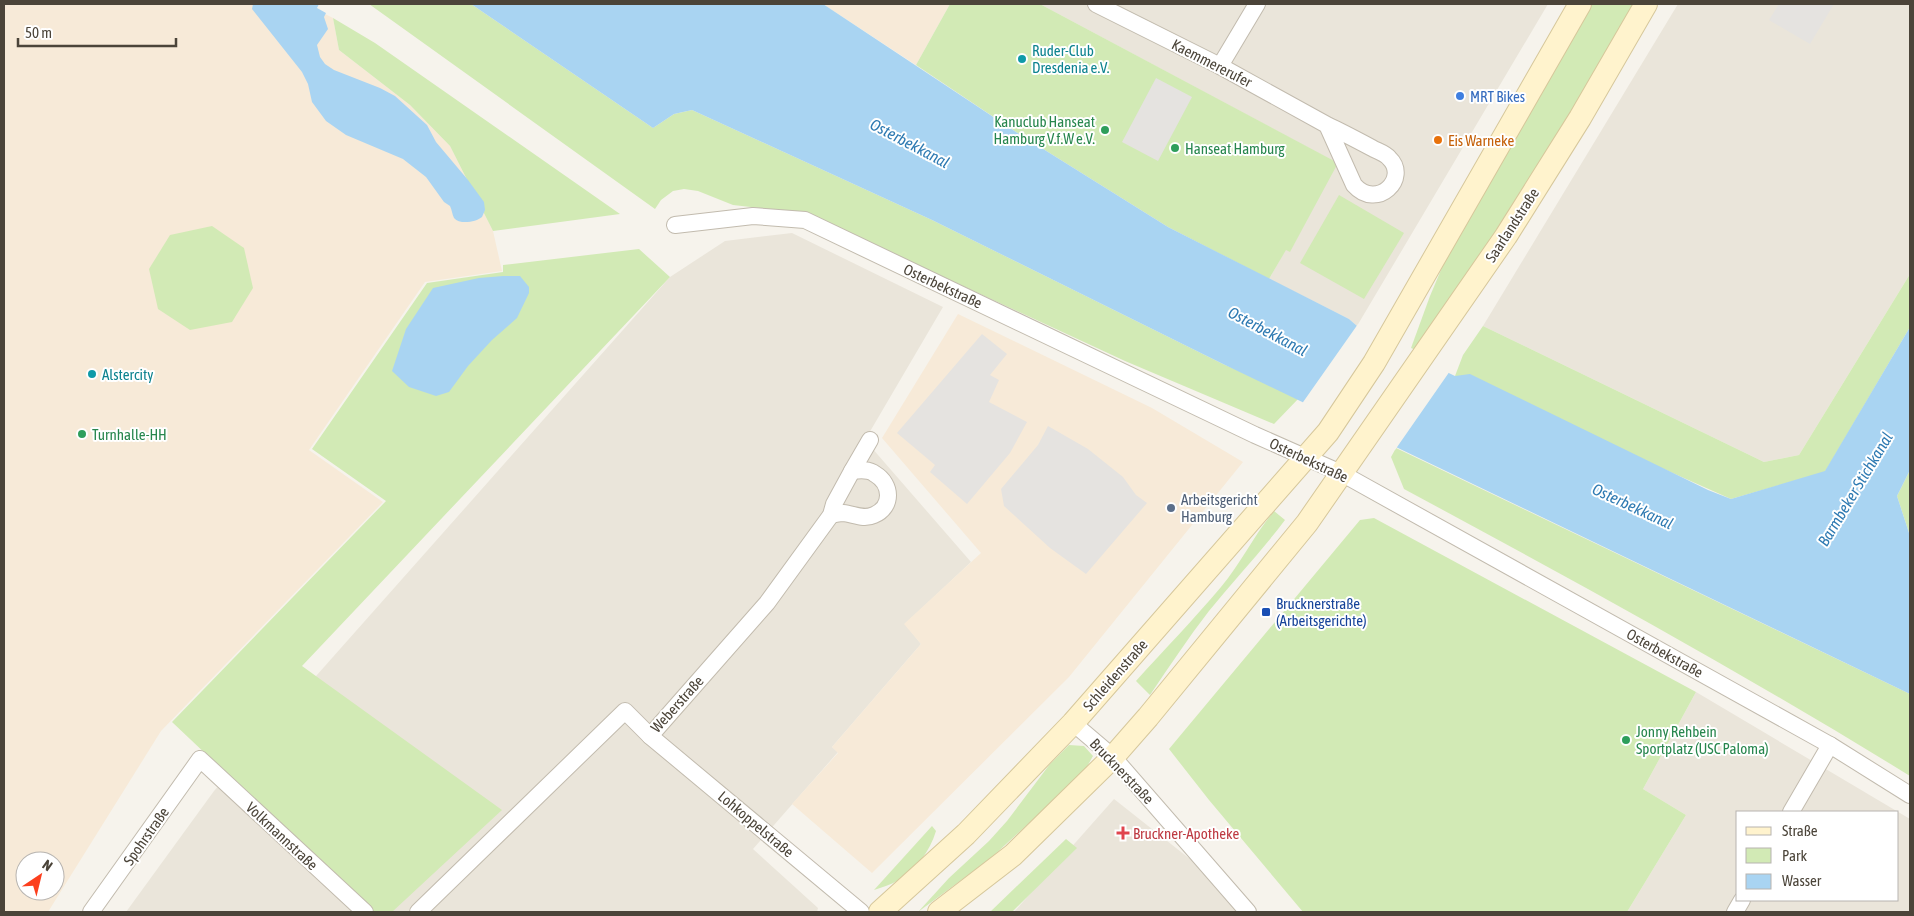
<svg xmlns="http://www.w3.org/2000/svg" width="1914" height="916" font-family="'Asap Condensed',sans-serif">
	<style>
		.residential { fill: #eae5da; fill-rule: evenodd }
		.commercial { fill: #f7ead8; fill-rule: evenodd }
		.green { fill: #d2eab5 }
		.parking { fill: #e5e3e0 }
		.water { fill: #a9d4f2 }
		.pier { fill: #f6f3ec }
		.lines { fill: none; stroke-linecap: round; stroke-linejoin: round }
		.minor-casing { stroke: #c2bbae; stroke-width: 18 }
		.secondary-casing { stroke: #d6c79b; stroke-width: 24 }
		.minor { stroke: #fff; stroke-width: 16 }
		.secondary { stroke: #fff3cd; stroke-width: 22 }
		.culture-dot { fill: #0f9aa8; stroke: #fff; stroke-width: 2 }
		.shop-dot { fill: #3f7fe0; stroke: #fff; stroke-width: 2 }
		.leisure-dot { fill: #2e9e5b; stroke: #fff; stroke-width: 2 }
		.food-dot { fill: #e8710a; stroke: #fff; stroke-width: 2 }
		.service-dot { fill: #5c6f8a; stroke: #fff; stroke-width: 2 }
		.transit-dot { fill: #1a4fb4; stroke: #fff; stroke-width: 2 }
		.health-dot { fill: #e0444e; stroke: #fff; stroke-width: 2 }
		.labels { text-anchor: middle; dominant-baseline: central; stroke-width: 4; stroke-linejoin: round; paint-order: stroke }
		.culture-label { font-size: 15px; fill: #0d838f; stroke: #fff; text-anchor: start }
		.street-label { font-size: 15px; fill: #4b4439; stroke: #fff }
		.shop-label { font-size: 15px; fill: #366cbe; stroke: #fff; text-anchor: start }
		.leisure-label { font-size: 15px; fill: #27864d; stroke: #fff; text-anchor: start }
		.food-label { font-size: 15px; fill: #c56008; stroke: #fff; text-anchor: start }
		.service-label { font-size: 15px; fill: #4e5e75; stroke: #fff; text-anchor: start }
		.transit-label { font-size: 15px; fill: #164399; stroke: #fff; text-anchor: start }
		.health-label { font-size: 15px; fill: #be3a42; stroke: #fff; text-anchor: start }
		.water-label { font-size: 16px; font-style: italic; fill: #2e7ab2; stroke: #fff }
	</style>
	<rect width="100%" height="100%" fill="#f6f3ec"/>
	<!-- residential -->
	<g class="residential">
		<polygon points="1040,4 1548,4 1357,326 1349,319 1269,279 1286,249 1290,251 1337,163"/>
		<polygon points="1678,4 1910,4 1910,274 1799,455 1764,462 1483,326"/>
		<polygon points="792,233 943,307 865,440 971,562 905,624 921,644 832,747 838,752 753,849 818,908 817,912 126,912 214,791 670,277 725,241"/>
		<path d="M1696 692 1910 819V912H1627L1686 815 1643 789ZM1738 812H1898V900H1738Z"/>
		<polygon points="1114,799 1257,912 1014,912"/>
	</g>
	<!-- commercial -->
	<g class="commercial">
		<path d="M4 4H305L333 18 339 50 410 105 450 146 493 231 502 271 425 282 309 450 383 502 161 731 48 912H4ZM25 861H55V891H25Z"/>
		<polygon points="823,4 950,4 916,65"/>
		<polygon points="958,314 1152,408 1243,462 1069,677 872,873 792,804 838,753 832,747 921,644 904,624 981,553 882,438"/>
	</g>
	<!-- green -->
	<g class="green">
		<polygon points="369,4 471,4 653,128 674,114 692,110 932,220 1223,364 1300,397 1274,424 1125,361 805,213 733,205 698,191 684,189 673,191 661,200 655,209"/>
		<polygon points="950,4 1040,4 1338,163 1290,252 1286,250 1269,279 1168,227 1016,132 916,65"/>
		<polygon points="1588,4 1636,4 1535,177 1416,350 1411,348 1430,296 1457,232"/>
		<polygon points="333,18 375,43 620,214 493,231 450,146 410,105 339,50"/>
		<polygon points="1339,195 1404,233 1364,299 1300,263"/>
		<polygon points="212,226 244,248 253,288 232,322 190,330 158,309 149,269 170,235"/>
		<polygon points="639,249 670,277 302,666 502,810 392,912 373,912 172,722 386,501 312,449 427,283 503,272 503,265"/>
		<polygon points="1910,274 1910,327 1825,472 1731,499 1455,376 1463,355 1483,326 1764,462 1799,455"/>
		<path d="M1396 448 1910 694V776C1745 674 1575 581 1404 489L1391 457Z"/>
		<polygon points="1910,470 1910,536 1897,496"/>
		<path d="M1274 511 1285 520C1261 552 1234 580 1209 611 1188 638 1169 667 1150 695L1136 681C1164 650 1194 619 1221 587 1241 563 1254 535 1274 511Z"/>
		<polygon points="1374,518 1696,692 1643,789 1686,815 1627,912 1303,912 1209,800 1169,749 1360,520"/>
		<polygon points="1069,745 1084,746 1093,756 1084,772 991,858 918,912 949,878 989,841 1007,821 1050,764"/>
		<path d="M932 826 936 831C930 851 916 870 897 881 890 885 882 887 874 890Z"/>
		<polygon points="1066,839 1077,848 1012,912 990,912"/>
	</g>
	<!-- parking -->
	<g class="parking">
		<polygon points="1779,4 1834,4 1810,44 1769,20"/>
		<polygon points="1156,78 1192,97 1158,161 1122,142"/>
		<polygon points="982,334 1007,354 990,375 999,380 989,402 1027,422 1010,453 967,504 930,472 935,465 897,433"/>
		<polygon points="1048,426 1088,449 1123,477 1136,495 1147,503 1086,574 1050,548 1004,506 1001,489 1038,445"/>
	</g>
	<!-- water -->
	<g class="water">
		<path d="M253 4H319L317 8 326 13 324 17 328 29 317 45 320 57 325 64 334 70 380 88 395 96 427 125 436 142 468 180 484 202 485 210 482 217C476 222 460 225 454 218 452 214 452 210 450 206L444 202 426 177 403 159 346 135 326 121 312 102 308 84 302 72 252 9Z"/>
		<polygon points="471,4 823,4 1016,132 1168,227 1349,319 1364,332 1455,376 1470,374 1708,490 1731,499 1825,471 1910,327 1910,470 1897,496 1910,536 1910,694 1223,364 932,220 692,110 674,114 653,128"/>
		<polygon points="503,276 520,276 529,287 529,293 517,318 492,340 468,366 449,392 436,396 409,387 392,371 406,329 433,288 479,278"/>
	</g>
	<!-- pier -->
	<polygon class="pier" points="1358,324 1366,330 1450,371 1395,450 1301,405"/>
	<g class="lines">
		<!-- minor casing -->
		<g class="minor-casing">
			<g id="minor">
				<path d="M1096 4 1220 66 1327 125 1354 185C1377 211 1410 178 1389 158 1385 153 1377 151 1372 148 1357 140 1342 132 1327 125"/>
				<polyline points="1220,66 1257,4"/>
				<polyline points="675,225 753,216 805,220 1255,435 1341,473 1830,745 1910,795"/>
				<path d="M831 515C835 514 839 513 843 513 854 514 863 520 874 515 893 507 892 484 875 474 869 469 860 470 852 471L870 440"/>
				<polyline points="1073,723 1113,757 1248,912"/>
				<polyline points="650,736 767,603 831,515 834,504 852,471"/>
				<polyline points="1791,812 1830,745"/>
				<polyline points="91,912 200,759 365,912"/>
				<polyline points="418,912 625,711 650,736 861,912"/>
				<polyline points="1735,912 1742,900"/>
			</g>
		</g>
		<!-- secondary casing -->
		<g class="secondary-casing">
			<g id="secondary">
				<polyline points="880,912 966,834 1073,723 1328,432 1374,363 1580,4"/>
				<polyline points="939,912 1013,855 1113,757 1148,717 1307,523 1506,236 1580,118 1646,4"/>
			</g>
		</g>
		<!-- minor -->
		<use href="#minor" class="minor"/>
		<!-- secondary -->
		<use href="#secondary" class="secondary"/>
	</g>
	<!-- markers -->
	<g class="culture-dot">
		<circle cx="1022" cy="59" r="5"/>
		<circle cx="92" cy="374" r="5"/>
	</g>
	<circle class="shop-dot" cx="1460" cy="96" r="5"/>
	<g class="leisure-dot">
		<circle cx="1105" cy="130" r="5"/>
		<circle cx="1175" cy="148" r="5"/>
		<circle cx="82" cy="434" r="5"/>
		<circle cx="1626" cy="740" r="5"/>
	</g>
	<circle class="food-dot" cx="1438" cy="140" r="5"/>
	<circle class="service-dot" cx="1171" cy="508" r="5"/>
	<rect class="transit-dot" x="1261" y="607" width="10" height="10" rx="2.5"/>
	<path class="health-dot" d="M1120.5 825.5h5v5h5v5h-5v5h-5v-5h-5v-5h5z"/>
	<g class="labels">
		<!-- culture labels -->
		<g class="culture-label">
			<text x="1032" y="50">Ruder-Club<tspan x="1032" dy="17">Dresdenia e.V.</tspan></text>
			<text x="102" y="374">Alstercity</text>
		</g>
		<!-- street labels -->
		<g class="street-label">
			<text transform="translate(1212 63) rotate(27)">Kaemmererufer</text>
			<text transform="translate(1512 225) rotate(-57)">Saarlandstraße</text>
			<text transform="translate(943 286) rotate(25)">Osterbekstraße</text>
			<text transform="translate(1309 460) rotate(25)">Osterbekstraße</text>
			<text transform="translate(1665 653) rotate(29)">Osterbekstraße</text>
			<text transform="translate(1115 675) rotate(-49)">Schleidenstraße</text>
			<text transform="translate(677 704) rotate(-48)">Weberstraße</text>
			<text transform="translate(1122 771) rotate(46)">Brucknerstraße</text>
			<text transform="translate(756 824) rotate(40)">Lohkoppelstraße</text>
			<text transform="translate(146 836) rotate(-55)">Spohrstraße</text>
			<text transform="translate(282 836) rotate(43)">Volkmannstraße</text>
		</g>
		<!-- shop labels -->
		<g class="shop-label">
			<text x="1470" y="96">MRT Bikes</text>
		</g>
		<!-- leisure labels -->
		<g class="leisure-label">
			<text x="1095" y="121" text-anchor="end">Kanuclub Hanseat<tspan x="1095" dy="17">Hamburg V.f.W e.V.</tspan></text>
			<text x="1185" y="148">Hanseat Hamburg</text>
			<text x="92" y="434">Turnhalle-HH</text>
			<text x="1636" y="731">Jonny Rehbein<tspan x="1636" dy="17">Sportplatz (USC Paloma)</tspan></text>
		</g>
		<!-- food labels -->
		<g class="food-label">
			<text x="1448" y="140">Eis Warneke</text>
		</g>
		<!-- service labels -->
		<g class="service-label">
			<text x="1181" y="499">Arbeitsgericht<tspan x="1181" dy="17">Hamburg</tspan></text>
		</g>
		<!-- transit labels -->
		<g class="transit-label">
			<text x="1276" y="603">Brucknerstraße<tspan x="1276" dy="17">(Arbeitsgerichte)</tspan></text>
		</g>
		<!-- health labels -->
		<g class="health-label">
			<text x="1133" y="833">Bruckner-Apotheke</text>
		</g>
		<!-- water labels -->
		<g class="water-label">
			<text transform="translate(910 143) rotate(28)">Osterbekkanal</text>
			<text transform="translate(1268 331) rotate(28)">Osterbekkanal</text>
			<text transform="translate(1855 489) rotate(-59)">Barmbeker Stichkanal</text>
			<text transform="translate(1633 506) rotate(25)">Osterbekkanal</text>
		</g>
	</g>
	<!-- border -->
	<rect width="1914" height="916" fill="none" stroke="#4b4439" stroke-width="10"/>
	<!-- legend -->
	<rect x="1736" y="811" width="162" height="90" fill="#ffffff" stroke="#b7b4b0"/>
	<rect x="1746" y="827" width="25" height="8" fill="#fff3cd" stroke="#b7b4b0"/>
	<text x="1782" y="836" font-size="15" fill="#4b4439">Straße</text>
	<rect x="1746" y="848" width="25" height="15" fill="#d2eab5" stroke="#b7b4b0"/>
	<text x="1782" y="861" font-size="15" fill="#4b4439">Park</text>
	<rect x="1746" y="874" width="25" height="15" fill="#a9d4f2" stroke="#b7b4b0"/>
	<text x="1782" y="886" font-size="15" fill="#4b4439">Wasser</text>
	<!-- north arrow -->
	<g transform="translate(40 876) rotate(35)"><circle r="24" fill="#ffffff" stroke="#b7b4b0"/>
	<path d="M0-4L9 19L0 12L-9 19Z" fill="#fc3f1d"/>
	<text y="-8" font-size="14" font-weight="bold" text-anchor="middle" fill="#4b4439">N</text>
	</g>
	<!-- scale -->
	<path d="M18 38v8h158v-8" fill="none" stroke="#4b4439" stroke-width="2.5"/>
	<text x="25" y="38" font-size="15" fill="#4b4439" stroke="#ffffff" stroke-width="4" paint-order="stroke">50 m</text>
</svg>
